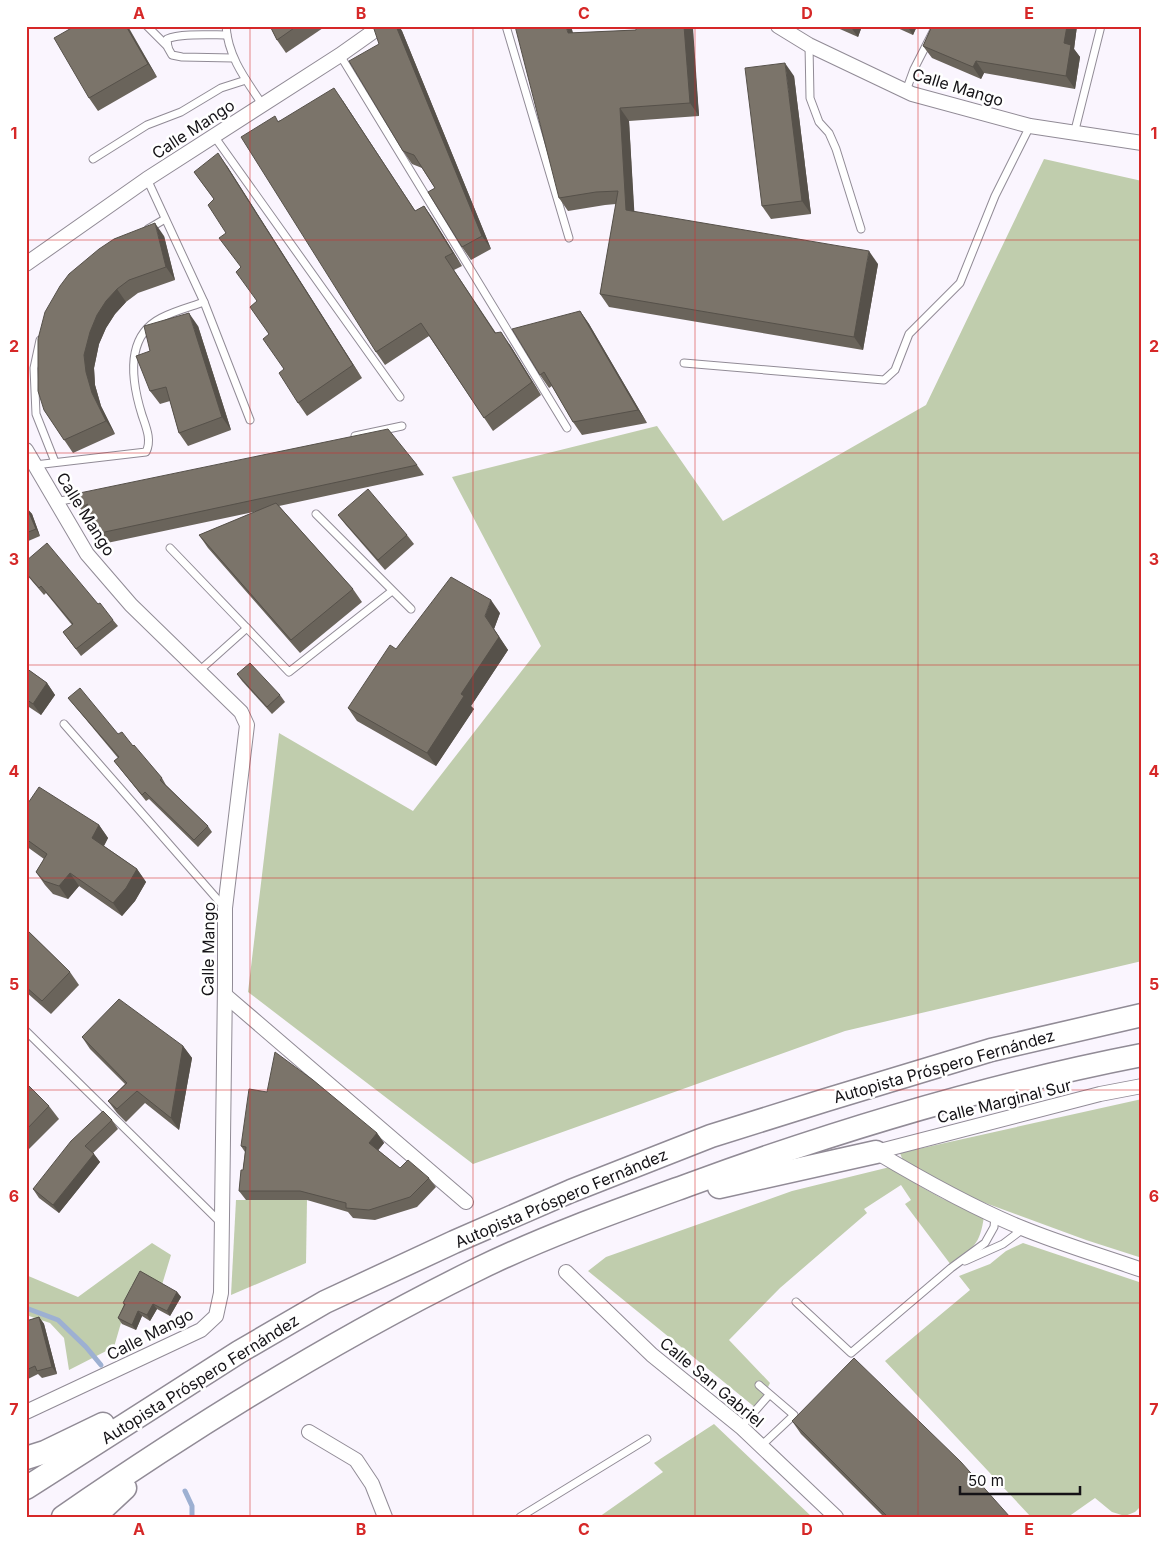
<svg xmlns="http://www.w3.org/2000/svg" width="1168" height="1543" font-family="Inter,sans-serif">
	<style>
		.green { fill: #c0cdad }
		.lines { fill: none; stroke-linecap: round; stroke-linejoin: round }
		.stream { stroke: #9db0d2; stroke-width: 5 }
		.service-casing { stroke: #918b96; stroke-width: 9 }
		.minor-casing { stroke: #918b96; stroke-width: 16 }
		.trunk-casing { stroke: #918b96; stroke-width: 25 }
		.service { stroke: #fff; stroke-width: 7 }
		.minor { stroke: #fff; stroke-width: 14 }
		.trunk { stroke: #fff; stroke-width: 22 }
		.wall { fill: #6a645b }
		.shaded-wall { fill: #56514a }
		.building { fill: #7b746a; stroke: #56514a }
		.grid { fill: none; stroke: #d62828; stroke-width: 1; stroke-opacity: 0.55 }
		.labels { text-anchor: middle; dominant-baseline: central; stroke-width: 5; stroke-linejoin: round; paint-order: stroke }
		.street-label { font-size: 16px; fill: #151317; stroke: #fff }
		.neatline { fill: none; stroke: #d62828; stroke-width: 2 }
		.grid-label { font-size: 16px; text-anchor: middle; font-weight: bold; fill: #d62828 }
	</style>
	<rect width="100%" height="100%" fill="#faf5fe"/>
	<!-- green -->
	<g class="green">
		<polygon points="1044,159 1142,181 1142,961 845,1031 473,1164 248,992 279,733 413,811 541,646 452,477 657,426 723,521 926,405"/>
		<polygon points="1142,1099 1142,1258 1086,1240 969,1197 903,1161 900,1153"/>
		<path d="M890 1167 897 1170 916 1184 943 1199 984 1216C980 1246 973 1247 951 1265L905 1204 911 1200 901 1185 864 1209 867 1213 780 1288 729 1340 770 1383 757 1409 588 1271 606 1257 792 1191Z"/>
		<polygon points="236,1200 307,1200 306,1263 231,1295"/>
		<polygon points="152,1243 171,1255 161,1288 132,1285 114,1347 69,1370 64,1338 50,1323 26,1315 26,1275 78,1297"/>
		<polygon points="1023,1243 1142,1283 1142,1505 1135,1512 1125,1516 1112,1512 1095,1498 1068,1517 1031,1517 885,1361 970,1290 959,1276 990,1264 1006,1251"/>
		<polygon points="714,1424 812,1517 599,1517 663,1472 654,1463"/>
	</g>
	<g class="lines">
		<!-- stream -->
		<g class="stream">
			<polyline points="26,1308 58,1320 86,1347 101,1365"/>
			<polyline points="185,1491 192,1506 192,1517"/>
		</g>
		<!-- service casing -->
		<g class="service-casing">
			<g id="service">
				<polyline points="147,26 168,47"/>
				<path d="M226 26C228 57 246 80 262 104"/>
				<polyline points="506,26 569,238"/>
				<path d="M227 35C211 35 180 33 167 39L168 48 172 55 182 57 233 58"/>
				<polyline points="809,45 810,98 819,122 829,133 836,149 861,229"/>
				<polyline points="340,55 567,428"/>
				<polyline points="906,91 914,69 936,26"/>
				<polyline points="1074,134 1101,26"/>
				<polyline points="214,136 400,397"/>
				<polyline points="93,159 147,125 181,112 221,88 246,80"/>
				<polyline points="147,179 204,302 250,420"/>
				<polyline points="148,229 165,219"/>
				<polyline points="40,340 34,368 36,414 55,462"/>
				<polyline points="684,363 884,380 895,370 909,334 960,283 995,196 1030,126"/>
				<polyline points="355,436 402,426"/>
				<path d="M35 465 146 452C152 440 146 427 142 415 132 383 124 337 161 318 174 311 190 307 204 302"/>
				<polyline points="56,502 80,497"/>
				<polyline points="316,514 411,609"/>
				<polyline points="170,548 289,672 392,591"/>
				<polyline points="199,671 247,628"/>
				<polyline points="64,724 225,908"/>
				<polyline points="26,1031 220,1222"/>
				<polyline points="965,1261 1003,1244 1023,1229"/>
				<polyline points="796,1302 851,1353 951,1268 985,1243 994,1227 995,1216"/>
				<polyline points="759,1385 794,1415 761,1446"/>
				<polyline points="741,1427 769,1395"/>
				<polyline points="520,1517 647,1439"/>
			</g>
		</g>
		<!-- minor casing -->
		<g class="minor-casing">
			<g id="minor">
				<polyline points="778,26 809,45 912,94 1030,126 1142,143"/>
				<polyline points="26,264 147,179 340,55 381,26"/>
				<polyline points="26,450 87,554 131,605 241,712 247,725 225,908 225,984 221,1293 216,1316 201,1330 26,1412"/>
				<polyline points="225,995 466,1202"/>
				<path d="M876 1152C923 1180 971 1207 1022 1228 1061 1244 1102 1256 1142 1270"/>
				<polyline points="876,1152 1100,1094 1142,1086"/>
				<polyline points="566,1272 652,1355 741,1427 836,1517"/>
				<polyline points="309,1432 356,1460 372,1484 385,1517"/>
			</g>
		</g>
		<!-- trunk casing -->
		<g class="trunk-casing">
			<g id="trunk">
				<polyline points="719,1187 876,1152"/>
				<polyline points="26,1458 45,1452 103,1424"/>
				<polyline points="26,1488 239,1352 325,1302 454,1242 571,1191 711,1136 826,1100 991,1050 1142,1015"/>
				<path d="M63 1517C195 1426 331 1341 476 1270 545 1236 619 1210 691 1184 838 1130 988 1085 1142 1055"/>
				<polyline points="94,1517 125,1488"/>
			</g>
		</g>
		<!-- service -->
		<use href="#service" class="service"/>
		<!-- minor -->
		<use href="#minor" class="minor"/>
		<!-- trunk -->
		<use href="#trunk" class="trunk"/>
	</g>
	<!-- wall -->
	<g class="wall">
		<polygon points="75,26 142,26 129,28 157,77 98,111 89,98"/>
		<polygon points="270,26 326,26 286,53 277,40"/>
		<polygon points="379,26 399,26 402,31 491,249 471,260 462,247 435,188 422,168 412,164 403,151 379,44"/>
		<polygon points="636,26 692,26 699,116 629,121 634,212 878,264 863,350 609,307 600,294 616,204 605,205 568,211 559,198 573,33 636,30"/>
		<polygon points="833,26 862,26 858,37"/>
		<polygon points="893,26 917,26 913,35"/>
		<polygon points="932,26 1077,26 1074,49 1080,57 1075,89 984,73 981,79 932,58 923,46"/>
		<polygon points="794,76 811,214 771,219 762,206"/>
		<polygon points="343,101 415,211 424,206 433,219 462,266 454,270 496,333 510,345 541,395 493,431 429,336 385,365 376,352 278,121"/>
		<polygon points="227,166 362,378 307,416 298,403 269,334 257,301 241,267 226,233 214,199 194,172"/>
		<polygon points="164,236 175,280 138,293 126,302 115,314 106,328 99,344 94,368 95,385 101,406 115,434 73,453 44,410 114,239"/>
		<polygon points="580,311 589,324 647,423 582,435 573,422 552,386 549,388 540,375"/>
		<polygon points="198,326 231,430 188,446 179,433 170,401 160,404 150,391"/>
		<polygon points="417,465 424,475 279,506 353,589 362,602 300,653 208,548 199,535 258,511 107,543 70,495"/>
		<polygon points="26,508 32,514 40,536 26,542"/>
		<polygon points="338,515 407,535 414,544 385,570 345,524"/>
		<polygon points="26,561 98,604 113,620 118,626 81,656 63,632 72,625 46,593 44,595 26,574"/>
		<polygon points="500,613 494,629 508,650 471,706 474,709 436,766 357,721 348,708 396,649"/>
		<polygon points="26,668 47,683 55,695 41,715 26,705"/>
		<polygon points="237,674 280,695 285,702 272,714 242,681"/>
		<polygon points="68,698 133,746 162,778 166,785 208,826 212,832 198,847 149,799 146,801 114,761 118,758"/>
		<polygon points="26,806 99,825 108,838 104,846 137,869 146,882 135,901 122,916 79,886 68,899 53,894 45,885 36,872 44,859 26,846"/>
		<polygon points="26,929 70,972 79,985 51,1014 26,992"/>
		<polygon points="82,1037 183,1046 192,1058 179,1130 145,1103 126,1122 117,1113 108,1101 125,1084 90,1049"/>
		<polygon points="26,1083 49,1106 59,1119 28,1150 26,1149"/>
		<polygon points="112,1120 118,1129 93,1153 100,1162 59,1213 39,1198 33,1189"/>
		<polygon points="377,1133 384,1143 378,1150 400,1168 429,1178 436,1187 417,1207 375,1220 353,1218 348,1212 307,1200 246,1200 239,1191 243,1170 245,1152 241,1146"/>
		<polygon points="177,1292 181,1297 170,1316 157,1309 150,1321 142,1316 136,1330 122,1324 118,1318 124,1305 123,1303"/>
		<polygon points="39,1317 44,1324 57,1374 42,1378 38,1374 26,1380 26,1321"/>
		<polygon points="792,1421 1010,1517 884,1517 801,1434"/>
	</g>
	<!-- shaded-wall -->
	<g class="shaded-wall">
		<polygon points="126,26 127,26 157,77 148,64"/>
		<polygon points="396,26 399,26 402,31 491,249 482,236"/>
		<polygon points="566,26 571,26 577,46 568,33"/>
		<polygon points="684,26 693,27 699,116 690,103"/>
		<polygon points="850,26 862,26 858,37"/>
		<polygon points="907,26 917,26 913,35"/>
		<polygon points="1067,26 1077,26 1074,49 1080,57 1075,89 1066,76 1064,43"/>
		<polygon points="976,61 984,73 981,79 973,67"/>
		<polygon points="785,63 794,76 811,214 802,201"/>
		<polygon points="334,88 343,101 424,224 415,211"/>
		<polygon points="620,108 629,121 635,223 626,210"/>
		<polygon points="218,153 227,166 362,378 353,365"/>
		<polygon points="424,206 433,219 462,266 453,253"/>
		<polygon points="155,223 164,236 175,280 166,267"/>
		<polygon points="869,251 878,264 863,350 854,337"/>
		<polygon points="117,289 126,302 115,314 106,328 99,344 94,368 95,385 101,406 115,434 106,421 92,393 86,372 84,355 90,332 97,315 106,301"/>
		<polygon points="580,311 589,324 647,423 638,410"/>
		<polygon points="189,313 198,326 231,430 222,417"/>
		<polygon points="501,332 510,345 541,395 532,382"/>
		<polygon points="27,508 32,514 40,536 36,529"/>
		<polygon points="491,600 500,613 494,629 508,650 471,706 474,709 436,766 427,753 461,694 485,616"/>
		<polygon points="47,683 55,695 41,715 33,704"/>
		<polygon points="99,825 108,838 101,851 92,838"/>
		<polygon points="137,869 146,882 135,901 122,916 113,903"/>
		<polygon points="70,873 79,886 68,899 59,886"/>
		<polygon points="183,1046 192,1058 179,1130 171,1118"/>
		<polygon points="377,1133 384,1143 376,1153 369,1143"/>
		<polygon points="94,1154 100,1162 59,1213 53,1205"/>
		<polygon points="177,1292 181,1297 170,1316 167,1311"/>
		<polygon points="153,1304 157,1309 150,1321 147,1315"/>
		<polygon points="138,1311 142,1316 136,1330 132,1325"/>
		<polygon points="39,1317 44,1324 57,1374 52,1367"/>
	</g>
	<!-- building -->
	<g class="building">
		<polygon points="75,26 126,26 148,64 89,98 54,38"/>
		<polygon points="270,26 297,26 277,40"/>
		<polygon points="379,26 396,26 482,236 462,247 428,192 435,188 414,155 403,151 349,61 379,44 374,29"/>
		<polygon points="515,26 566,26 568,33 636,30 636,26 684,26 690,103 620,108 626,210 869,251 854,337 600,294 618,191 596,192 559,198"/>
		<polygon points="932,26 1067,26 1064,43 1071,45 1066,76 976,61 973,67 923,46"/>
		<polygon points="785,63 802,201 762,206 745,68"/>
		<polygon points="334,88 415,211 424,206 453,253 445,257 495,333 501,332 532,382 484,418 421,323 376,352 241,137 275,116 278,122"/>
		<polygon points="218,153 353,365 298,403 279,373 284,369 263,339 269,334 250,307 257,301 236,272 241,267 219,238 226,233 208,205 214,199 194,172"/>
		<polygon points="155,223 166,267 129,280 117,289 106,301 97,315 90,332 84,355 86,372 92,393 106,421 64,440 44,410 38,391 38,339 45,312 60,286 69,274 99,249 114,239"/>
		<polygon points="580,311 638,410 573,422 544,372 540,375 512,329"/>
		<polygon points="189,313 222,417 179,433 166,387 150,391 136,356 150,351 144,326"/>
		<polygon points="388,429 417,465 100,533 82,510 88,504 80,508 70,495"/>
		<polygon points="368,489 407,535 378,560 338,515"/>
		<polygon points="276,503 353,589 291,640 199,535"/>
		<polygon points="26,508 27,508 36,529 26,533"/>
		<polygon points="47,543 98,604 100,603 113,620 76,649 63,632 73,624 41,586 39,588 26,573 26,561"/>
		<polygon points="451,577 491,600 485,616 499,637 461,694 464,696 427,753 348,708 390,645 396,649"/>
		<polygon points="250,663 280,695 267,707 237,674"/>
		<polygon points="26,668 47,683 33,704 26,699"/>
		<polygon points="80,688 118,734 122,732 133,746 134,745 162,778 160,780 208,826 194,840 145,792 142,795 114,761 119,757 68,698"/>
		<polygon points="39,787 99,825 92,838 137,869 126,888 113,903 70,873 59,886 44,881 36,872 47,854 26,839 26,806"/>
		<polygon points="26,929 70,972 42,1001 26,987"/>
		<polygon points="119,999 183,1046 171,1118 137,1091 117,1109 108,1101 127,1083 82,1037"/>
		<polygon points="275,1052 313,1080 377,1133 369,1143 400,1168 408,1160 429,1178 410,1197 369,1210 346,1208 346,1203 300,1191 239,1191 241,1170 243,1170 246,1147 241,1146 249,1089 267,1092"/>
		<polygon points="26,1083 49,1106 26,1130"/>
		<polygon points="103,1111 112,1120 85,1146 94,1154 53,1205 33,1189 71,1141"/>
		<polygon points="140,1271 177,1292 167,1311 153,1304 147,1315 138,1311 132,1325 118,1318 125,1304 123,1303"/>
		<polygon points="39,1317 52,1367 37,1371 35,1366 26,1370 26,1321"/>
		<polygon points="854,1358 961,1462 1010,1517 888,1517 792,1421"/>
	</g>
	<!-- grid -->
	<path class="grid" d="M250 26V1517M473 26V1517M695 26V1517M918 26V1517M26 240H1142M26 453H1142M26 665H1142M26 878H1142M26 1090H1142M26 1303H1142"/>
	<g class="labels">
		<!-- street labels -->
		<g class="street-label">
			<text transform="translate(958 87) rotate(17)">Calle Mango</text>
			<text transform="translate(193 129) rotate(-33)">Calle Mango</text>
			<text transform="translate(86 514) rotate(58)">Calle Mango</text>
			<text transform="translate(208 949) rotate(-89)">Calle Mango</text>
			<text transform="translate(944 1066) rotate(-16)">Autopista Próspero Fernández</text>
			<text transform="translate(1004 1101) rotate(-14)">Calle Marginal Sur</text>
			<text transform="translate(561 1198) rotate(-23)">Autopista Próspero Fernández</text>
			<text transform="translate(150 1334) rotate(-27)">Calle Mango</text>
			<text transform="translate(200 1379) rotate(-32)">Autopista Próspero Fernández</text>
			<text transform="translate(712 1382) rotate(40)">Calle San Gabriel</text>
		</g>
	</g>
	<!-- border -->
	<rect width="1168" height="1543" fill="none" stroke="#ffffff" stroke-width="55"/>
	<!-- scale -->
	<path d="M960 1486v8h120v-8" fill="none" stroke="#151317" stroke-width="2.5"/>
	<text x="968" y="1486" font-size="15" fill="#151317" stroke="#ffffff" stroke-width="4" paint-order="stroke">50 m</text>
	<rect x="28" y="28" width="1112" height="1488" class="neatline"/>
	<g class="grid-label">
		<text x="139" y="19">A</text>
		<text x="361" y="19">B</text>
		<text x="584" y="19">C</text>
		<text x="807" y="19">D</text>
		<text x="1029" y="19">E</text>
		<text x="14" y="139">1</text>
		<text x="1154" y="139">1</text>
		<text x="14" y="352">2</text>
		<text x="1154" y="352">2</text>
		<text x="14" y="565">3</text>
		<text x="1154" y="565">3</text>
		<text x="14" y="777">4</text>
		<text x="1154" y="777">4</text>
		<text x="14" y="990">5</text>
		<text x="1154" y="990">5</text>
		<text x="14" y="1202">6</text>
		<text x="1154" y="1202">6</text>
		<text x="14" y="1415">7</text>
		<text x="1154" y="1415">7</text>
		<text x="139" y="1535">A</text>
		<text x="361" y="1535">B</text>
		<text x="584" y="1535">C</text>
		<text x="807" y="1535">D</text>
		<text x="1029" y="1535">E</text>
	</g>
</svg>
